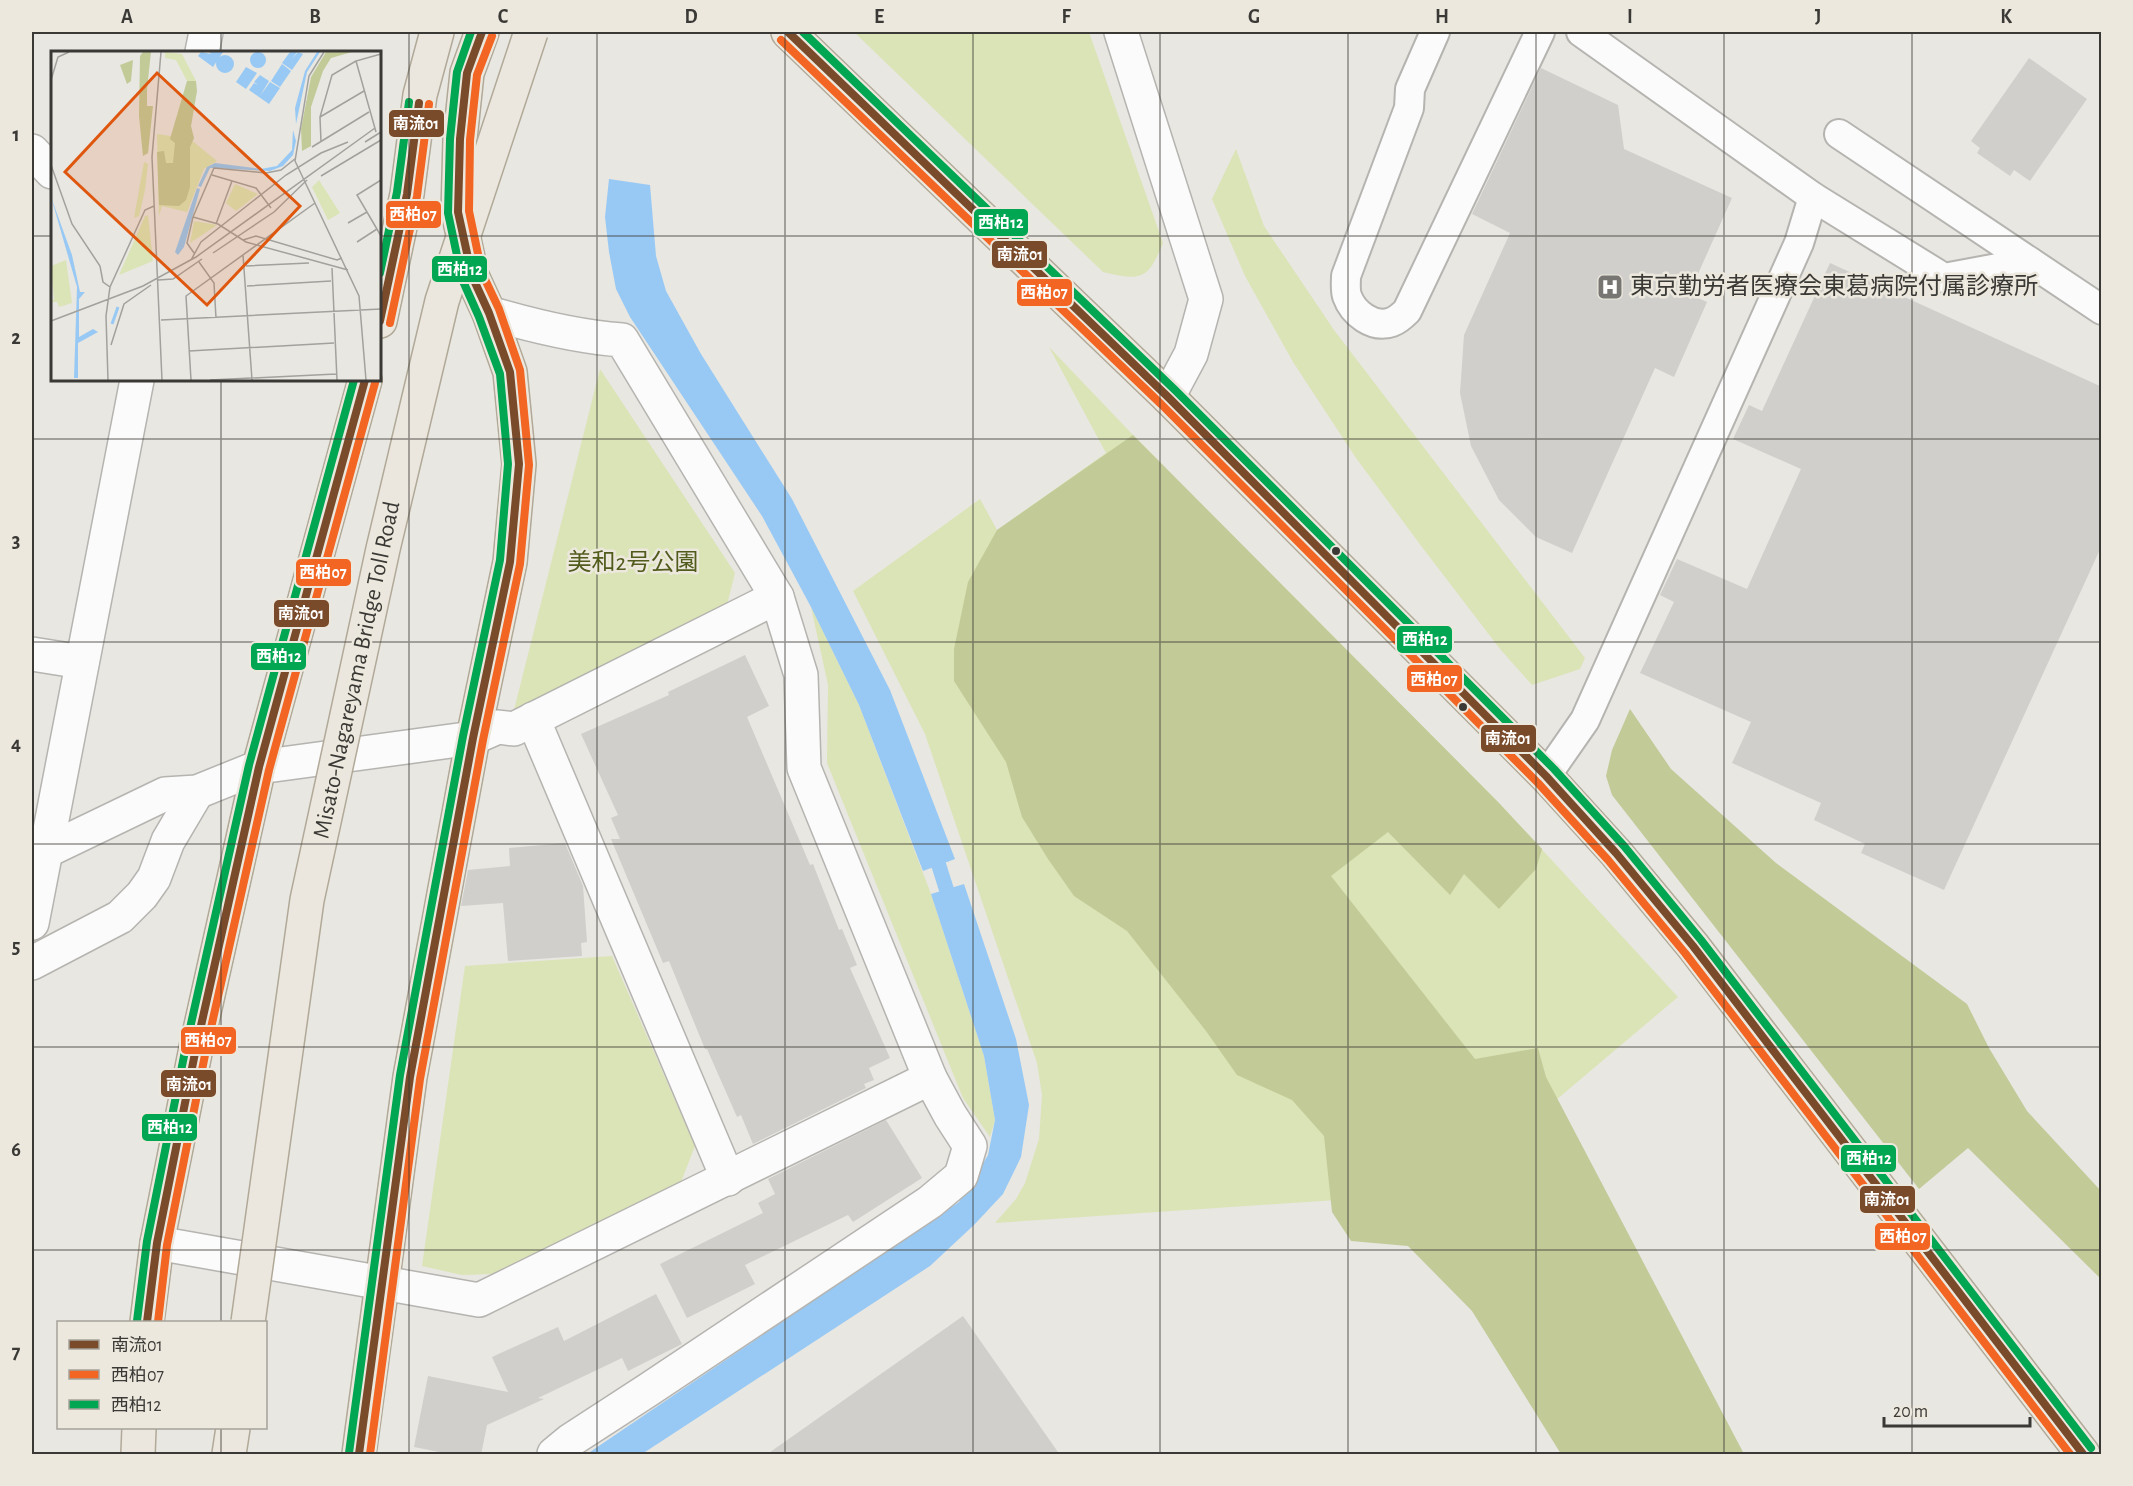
<svg xmlns="http://www.w3.org/2000/svg" width="2133" height="1486" font-family="'Alegreya Sans','Noto Sans JP',sans-serif">
	<style>
		.green { fill: #dbe4b6 }
		.forest { fill: #c2ca98 }
		.water { fill: #98c9f4 }
		.lines { fill: none; stroke-linecap: round; stroke-linejoin: round }
		.stream { stroke: #98c9f4; stroke-width: 15 }
		.building { fill: #d0cfcb }
		.lane-casing { stroke: #b5b4b0; stroke-width: 32 }
		.street-casing { stroke: #b5b4b0; stroke-width: 36 }
		.secondary-casing { stroke: #b5b4b0; stroke-width: 36 }
		.primary-casing { stroke: #b1a998; stroke-width: 36 }
		.lane { stroke: #fcfbfb; stroke-width: 28 }
		.street { stroke: #fcfbfb; stroke-width: 33 }
		.secondary { stroke: #fcfbfb; stroke-width: 33 }
		.primary { stroke: #ebe6de; stroke-width: 33 }
		.primary-bridge-casing { stroke: #b1a998; stroke-width: 36; stroke-linecap: butt }
		.primary-bridge { stroke: #ebe6de; stroke-width: 33 }
		.bus-1-casing { stroke: #ece8de; stroke-width: 12 }
		.bus-2-casing { stroke: #ece8de; stroke-width: 12 }
		.bus-3-casing { stroke: #ece8de; stroke-width: 12 }
		.bus-1 { stroke: #7a4b2a; stroke-width: 8 }
		.bus-2 { stroke: #f26522; stroke-width: 8 }
		.bus-3 { stroke: #00a651; stroke-width: 8 }
		.grid { fill: none; stroke: #3a3935; stroke-width: 1.5; stroke-opacity: 0.55 }
		.bus-dot { fill: #3a3935; stroke: #ece8de; stroke-width: 2 }
		.labels { text-anchor: middle; dominant-baseline: central; stroke-width: 5; stroke-linejoin: round; paint-order: stroke }
		.poi-label { font-size: 24px; fill: #3a3935; stroke: #ece8de; text-anchor: start }
		.park-label { font-size: 24px; fill: #515b1c; stroke: #ece8de }
		.street-label { font-size: 24px; fill: #3a3935; stroke: #ece8de }
		.inset-river { fill: none; stroke: #98c9f4; stroke-width: 3 }
		.inset-road { fill: none; stroke: #a2a19d; stroke-width: 1.5 }
		.view { fill: #df570e; fill-opacity: 0.15; stroke: #df570e; stroke-width: 3 }
		.inset-edge { fill: none; stroke: #3a3935; stroke-width: 3 }
		.line-badge { stroke: #ece8de; stroke-width: 2 }
		.badge-label { font-size: 16px; text-anchor: middle; font-weight: bold; fill: #fff }
		.neatline { fill: none; stroke: #3a3935; stroke-width: 2 }
		.grid-label { font-size: 20px; text-anchor: middle; font-weight: bold; fill: #3a3935 }
	</style>
	<rect width="100%" height="100%" fill="#e8e7e2"/>
	<!-- green -->
	<g class="green">
		<path d="M854 32H1089L1163 243C1148 280 1141 281 1103 272Z"/>
		<polygon points="1236,149 1264,226 1334,330 1585,658 1580,669 1532,685 1500,649 1422,547 1356,458 1293,362 1245,276 1212,199"/>
		<polygon points="1049,347 1133,435 1499,803 1678,997 1512,1137 1381,1197 995,1223 1016,1199 1025,1183 1039,1139 1042,1095 1037,1063 925,734 853,591 980,499 997,530 1106,453"/>
		<polygon points="600,369 735,573 727,605 514,710"/>
		<polygon points="811,607 859,705 931,894 984,1056 995,1120 990,1137 963,1098 827,763 828,685"/>
		<polygon points="612,956 695,1146 681,1182 492,1274 462,1275 422,1266 465,966"/>
	</g>
	<!-- forest -->
	<g class="forest">
		<polygon points="1133,435 1499,803 1542,849 1536,869 1499,909 1464,874 1450,895 1388,832 1331,876 1475,1059 1538,1048 1546,1077 1744,1454 1561,1454 1472,1311 1408,1246 1351,1241 1332,1212 1324,1136 1292,1100 1237,1075 1206,1031 1127,931 1074,896 1048,859 1022,817 1006,762 954,681 954,649 968,582 997,530"/>
		<polygon points="1630,709 1671,769 1776,863 1967,1004 1989,1048 2027,1111 2101,1191 2101,1279 1968,1148 1919,1189 1612,795 1606,776 1612,750"/>
	</g>
	<!-- water -->
	<g class="water">
		<polygon points="609,179 650,185 656,256 666,291 701,354 792,499 890,690 955,859 923,871 859,705 811,607 762,516 630,317 616,289 609,252 605,217"/>
		<polygon points="964,884 1016,1039 1029,1105 1021,1157 1003,1194 974,1225 930,1266 642,1454 587,1454 959,1202 988,1155 995,1120 984,1056 931,894"/>
	</g>
	<g class="lines">
		<!-- stream -->
		<polyline class="stream" points="933,847 952,907"/>
	</g>
	<!-- building -->
	<g class="building">
		<polygon points="2029,58 2087,99 2030,181 2014,170 2010,176 1977,153 1980,148 1971,141"/>
		<polygon points="1541,68 1618,105 1624,149 1732,198 1689,294 1707,302 1674,377 1655,368 1572,553 1536,537 1499,500 1471,446 1460,393 1464,335 1510,233 1472,214"/>
		<polygon points="1830,263 2102,387 2102,545 1944,890 1861,853 1865,844 1814,820 1821,803 1732,763 1751,722 1640,673 1674,602 1660,595 1677,559 1747,589 1801,469 1733,439 1749,405 1762,411"/>
		<polygon points="745,655 769,706 747,717 810,865 813,864 839,930 842,929 857,965 850,968 890,1058 869,1068 874,1080 864,1084 866,1088 753,1144 741,1115 737,1117 707,1049 705,1049 669,961 663,963 611,839 620,839 611,818 618,815 581,734 669,695 668,692"/>
		<polygon points="565,843 583,886 587,942 581,943 582,956 508,961 503,903 461,906 468,870 510,866 509,848"/>
		<polygon points="886,1120 922,1178 853,1222 848,1215 745,1265 755,1284 687,1318 660,1264 763,1213 758,1203 775,1194 768,1179"/>
		<polygon points="656,1294 682,1344 628,1371 622,1358 538,1398 544,1399 487,1425 481,1455 454,1455 414,1447 428,1376 508,1392 492,1357 558,1327 564,1341"/>
		<polygon points="963,1316 1060,1455 766,1455"/>
	</g>
	<g class="lines">
		<!-- lane casing -->
		<g class="lane-casing">
			<g id="lane">
				<path d="M1435 32 1410 89 1409 108 1346 276C1346 282 1345 290 1347 296 1353 313 1373 329 1392 322 1397 320 1403 315 1407 311L1540 32"/>
				<polyline points="1581,32 1813,197 1944,278 2030,262"/>
				<polyline points="1839,134 2102,310"/>
				<polyline points="1546,776 1585,720 1799,243 1813,197"/>
			</g>
		</g>
		<!-- street casing -->
		<g class="street-casing">
			<g id="street">
				<polyline points="202,52 206,32"/>
				<polyline points="32,151 52,172"/>
				<path d="M489 313C533 326 577 337 622 340L777 597 801 675 804 768 930 1078 950 1115 970 1146 961 1176 930 1202 648 1390 571 1440 554 1454"/>
				<polyline points="32,654 82,662"/>
				<polyline points="533,719 728,1179"/>
				<polyline points="32,858 165,794 197,792 259,767 473,738 498,727 514,729 777,597"/>
				<polyline points="32,923 137,380"/>
				<polyline points="32,963 120,917 142,895 154,878 168,841 197,792"/>
				<polyline points="157,1243 479,1300 930,1078"/>
			</g>
		</g>
		<!-- secondary casing -->
		<g class="secondary-casing">
			<polyline id="secondary" points="1121,32 1206,299 1191,354 1168,397"/>
		</g>
		<!-- primary casing -->
		<g class="primary-casing">
			<g id="primary">
				<polyline points="788,32 1168,397 1546,776 1616,853 1693,946 2083,1454"/>
				<polyline points="380,321 407,194 420,95 437,32"/>
				<polyline points="147,1322 157,1243 196,1048 259,767 365,380"/>
				<polyline points="138,1454 139,1428"/>
				<polyline points="229,1454 233,1428"/>
				<polyline points="359,1454 410,1077 473,738 510,562 519,464 510,372 489,313 472,276 458,212 460,139 467,73 482,32"/>
			</g>
		</g>
		<!-- lane -->
		<use href="#lane" class="lane"/>
		<!-- street -->
		<use href="#street" class="street"/>
		<!-- secondary -->
		<use href="#secondary" class="secondary"/>
		<!-- primary -->
		<use href="#primary" class="primary"/>
		<!-- primary-bridge casing -->
		<g class="primary-bridge-casing">
			<polyline id="primary-bridge" points="248,1322 307,900 383,549 442,301 531,32"/>
		</g>
		<!-- primary-bridge -->
		<use href="#primary-bridge" class="primary-bridge"/>
		<!-- bus-1 casing -->
		<g class="bus-1-casing">
			<g id="bus-1">
				<polyline points="788,32 1168,397 1546,776 1616,853 1693,946 2083,1454"/>
				<polyline points="380,321 407,194 419,103"/>
				<polyline points="147,1322 157,1243 196,1048 259,767 365,380"/>
				<polyline points="359,1454 410,1077 473,738 510,562 519,464 510,372 489,313 472,276 458,212 460,139 467,73 482,32"/>
			</g>
		</g>
		<!-- bus-2 casing -->
		<g class="bus-2-casing">
			<g id="bus-2">
				<polyline points="781,40 1161,404 1538,783 1608,860 1685,953 2070,1454"/>
				<polyline points="390,323 417,196 429,104"/>
				<polyline points="158,1322 167,1245 206,1050 269,770 375,383"/>
				<polyline points="370,1454 420,1079 483,740 520,564 529,465 520,370 499,309 482,273 469,211 470,140 477,75 492,36"/>
			</g>
		</g>
		<!-- bus-3 casing -->
		<g class="bus-3-casing">
			<g id="bus-3">
				<polyline points="803,32 1175,390 1554,769 1624,846 1701,940 2091,1448"/>
				<polyline points="380,273 397,192 409,102"/>
				<polyline points="137,1321 147,1241 186,1046 249,765 354,380"/>
				<polyline points="349,1453 400,1075 463,736 500,560 508,464 500,374 479,317 462,279 448,213 450,139 457,72 471,32"/>
			</g>
		</g>
		<!-- bus-1 -->
		<use href="#bus-1" class="bus-1"/>
		<!-- bus-2 -->
		<use href="#bus-2" class="bus-2"/>
		<!-- bus-3 -->
		<use href="#bus-3" class="bus-3"/>
	</g>
	<!-- grid -->
	<path class="grid" d="M221 32V52M409 32V1454M597 32V1454M785 32V1454M973 32V1454M1160 32V1454M1348 32V1454M1536 32V1454M1724 32V1454M1912 32V1454M32 236H52M380 236H2102M221 380V1322M32 439H2102M32 642H2102M32 844H2102M32 1047H2102M32 1250H2102M221 1428V1454"/>
	<!-- icons -->
	<defs>
		<g id="hospital-square" transform="scale(1.35)"><rect x="-9" y="-9" width="18" height="18" rx="4" fill="#777672" stroke="#ece8de"/><path d="M-5-5h3v3.5h4V-5h3V5h-3V1.5h-4V5h-3Z" fill="#fff"/></g>
	</defs>
	<g fill-rule="evenodd">
		<use href="#hospital-square" x="1610" y="287"/>
	</g>
	<!-- markers -->
	<g class="bus-dot">
		<circle cx="1336" cy="551" r="5"/>
		<circle cx="1463" cy="707" r="5"/>
	</g>
	<g class="labels">
		<!-- poi labels -->
		<g class="poi-label">
			<text x="1630" y="287">東京勤労者医療会東葛病院付属診療所</text>
		</g>
		<!-- park labels -->
		<g class="park-label">
			<text x="633" y="563">美和2号公園</text>
		</g>
		<!-- street labels -->
		<g class="street-label">
			<text transform="translate(357 670) rotate(-78)">Misato-Nagareyama Bridge Toll Road</text>
		</g>
	</g>
	<!-- overview -->
	<g transform="translate(51 51)">
		<rect width="330" height="330" fill="#e8e7e2"/>
		<path d="M114 1 131 3 145 30H136L125 9 114 7ZM106 83 139 88 166 110 153 118 136 161 111 155 108 165ZM93 111 97 113 94 139 88 165 83 167ZM268 129 289 162 277 169 261 136ZM184 133 207 143 185 160 175 152ZM97 164 102 210 68 224 94 165ZM143 170 166 174 139 192ZM15 209 21 252 8 256 6 251H0L3 248 0 215Z" fill="#dbe4b6"/>
		<path d="M92 1H100L96 38V55H102L97 102 92 105 88 65 89 5ZM275 1H301L280 7 272 20 260 56V95L251 100 250 78 260 26ZM82 9 80 30 76 33 69 14ZM136 30H145L146 40 140 75 143 87 139 96V136L135 149 128 155 108 154 106 101 113 100 115 112H122L124 92 119 88Z" fill="#c2ca98"/>
		<path d="M199 9a8 8 0 1 1 16 0a8 8 0 1 1-16 0ZM150 1 160 3 158 1H172L162 16 147 5ZM239 1H246L241 8 247 1 252 3 241 19 231 12ZM266 1H269L256 21 245 73 244 57 254 20ZM165 13a9 9 0 1 1 18 0a9 9 0 1 1-18 0ZM231 13 240 20 229 36 220 30ZM195 16 206 22 195 38 185 31ZM209 24 218 30 209 45 219 31 229 37 218 53 198 39 203 32 207 34 203 31ZM242 79 245 90 242 104 232 115 219 120 159 117 150 136 147 135 156 116 164 112 210 118 226 115 241 99ZM146 137 149 138 133 196 127 204 124 201ZM0 146 21 204 29 241H34L28 248V286L42 278 47 281 27 292V327H23L26 236Z" fill="#98c9f4"/>
		<path class="inset-river" d="M61 273 67 256"/>
		<path class="inset-road" d="M110 1 101 106 111 329M273 1 258 25 244 110 308 245 315 329M0 29 7 6 18 1M269 66 313 40M325 81 305 10 330 3M270 91 269 66 281 24 305 10M314 91 330 81M261 96 318 61M0 114 21 173 49 215 52 231 59 236M161 124 205 137 220 157M270 125 330 89M330 129 306 144 330 185M142 166 167 173 195 191 297 219M297 172 316 161M165 173 181 130M192 189 205 185 286 209 291 207M306 191 326 178M143 202 136 192 142 166 163 117 215 122 230 119 245 107M162 202 223 161 256 129M192 204 201 329M140 209 150 191 235 124 270 102 297 91M148 211 163 232 165 267M195 215 258 212M281 217 286 329M107 229 122 228 151 208M196 235 280 230M110 269 330 258M0 270 92 235 145 206 324 77M60 294 73 253 100 234M138 300 283 292M57 329 55 265 59 236 94 159 103 155M140 329 135 245 264 152M159 329 285 323"/>
		<path class="view" d="M106 22 249 155 156 254 14 121Z"/>
		<rect width="330" height="330" class="inset-edge"/>
	</g>
	<g class="line-badge">
		<rect x="388" y="109" width="57" height="29" rx="6" fill="#7a4b2a"/>
		<rect x="385" y="200" width="57" height="29" rx="6" fill="#f26522"/>
		<rect x="973" y="208" width="56" height="29" rx="6" fill="#00a651"/>
		<rect x="991" y="240" width="57" height="29" rx="6" fill="#7a4b2a"/>
		<rect x="431" y="255" width="57" height="28" rx="6" fill="#00a651"/>
		<rect x="1016" y="278" width="57" height="29" rx="6" fill="#f26522"/>
		<rect x="295" y="558" width="57" height="29" rx="6" fill="#f26522"/>
		<rect x="273" y="599" width="57" height="29" rx="6" fill="#7a4b2a"/>
		<rect x="1396" y="625" width="57" height="29" rx="6" fill="#00a651"/>
		<rect x="250" y="642" width="57" height="29" rx="6" fill="#00a651"/>
		<rect x="1406" y="664" width="57" height="29" rx="6" fill="#f26522"/>
		<rect x="1480" y="724" width="57" height="29" rx="6" fill="#7a4b2a"/>
		<rect x="180" y="1026" width="57" height="29" rx="6" fill="#f26522"/>
		<rect x="160" y="1069" width="57" height="29" rx="6" fill="#7a4b2a"/>
		<rect x="141" y="1113" width="57" height="29" rx="6" fill="#00a651"/>
		<rect x="1840" y="1144" width="57" height="29" rx="6" fill="#00a651"/>
		<rect x="1859" y="1185" width="57" height="29" rx="6" fill="#7a4b2a"/>
		<rect x="1874" y="1222" width="57" height="29" rx="6" fill="#f26522"/>
	</g>
	<g class="badge-label">
		<text x="416" y="129">南流01</text>
		<text x="413" y="220">西柏07</text>
		<text x="1001" y="228">西柏12</text>
		<text x="1020" y="260">南流01</text>
		<text x="460" y="275">西柏12</text>
		<text x="1044" y="298">西柏07</text>
		<text x="323" y="578">西柏07</text>
		<text x="301" y="619">南流01</text>
		<text x="1425" y="645">西柏12</text>
		<text x="279" y="662">西柏12</text>
		<text x="1434" y="685">西柏07</text>
		<text x="1508" y="744">南流01</text>
		<text x="208" y="1046">西柏07</text>
		<text x="189" y="1090">南流01</text>
		<text x="170" y="1133">西柏12</text>
		<text x="1869" y="1164">西柏12</text>
		<text x="1887" y="1205">南流01</text>
		<text x="1903" y="1242">西柏07</text>
	</g>
	<!-- border -->
	<rect width="2133" height="1486" fill="none" stroke="#ece8de" stroke-width="66"/>
	<!-- legend -->
	<rect x="57" y="1321" width="210" height="108" fill="#ece8de" stroke="#a5a29a" stroke-width="1.5"/>
	<rect x="69" y="1340" width="30" height="9" fill="#7a4b2a" stroke="#a5a29a" stroke-width="1.5"/>
	<text x="111" y="1351" font-size="18" fill="#3a3935">南流01</text>
	<rect x="69" y="1370" width="30" height="9" fill="#f26522" stroke="#a5a29a" stroke-width="1.5"/>
	<text x="111" y="1381" font-size="18" fill="#3a3935">西柏07</text>
	<rect x="69" y="1400" width="30" height="9" fill="#00a651" stroke="#a5a29a" stroke-width="1.5"/>
	<text x="111" y="1411" font-size="18" fill="#3a3935">西柏12</text>
	<!-- scale -->
	<path d="M1884 1417v9h146v-9" fill="none" stroke="#3a3935" stroke-width="3"/>
	<text x="1893" y="1417" font-size="18" fill="#3a3935" stroke="#ece8de" stroke-width="4.5" paint-order="stroke">20 m</text>
	<rect x="33" y="33" width="2067" height="1420" class="neatline"/>
	<g class="grid-label">
		<text x="127" y="23">A</text>
		<text x="315" y="23">B</text>
		<text x="503" y="23">C</text>
		<text x="691" y="23">D</text>
		<text x="879" y="23">E</text>
		<text x="1066" y="23">F</text>
		<text x="1254" y="23">G</text>
		<text x="1442" y="23">H</text>
		<text x="1630" y="23">I</text>
		<text x="1818" y="23">J</text>
		<text x="2006" y="23">K</text>
		<text x="16" y="141">1</text>
		<text x="16" y="344">2</text>
		<text x="16" y="547">3</text>
		<text x="16" y="750">4</text>
		<text x="16" y="953">5</text>
		<text x="16" y="1156">6</text>
		<text x="16" y="1358">7</text>
	</g>
</svg>
